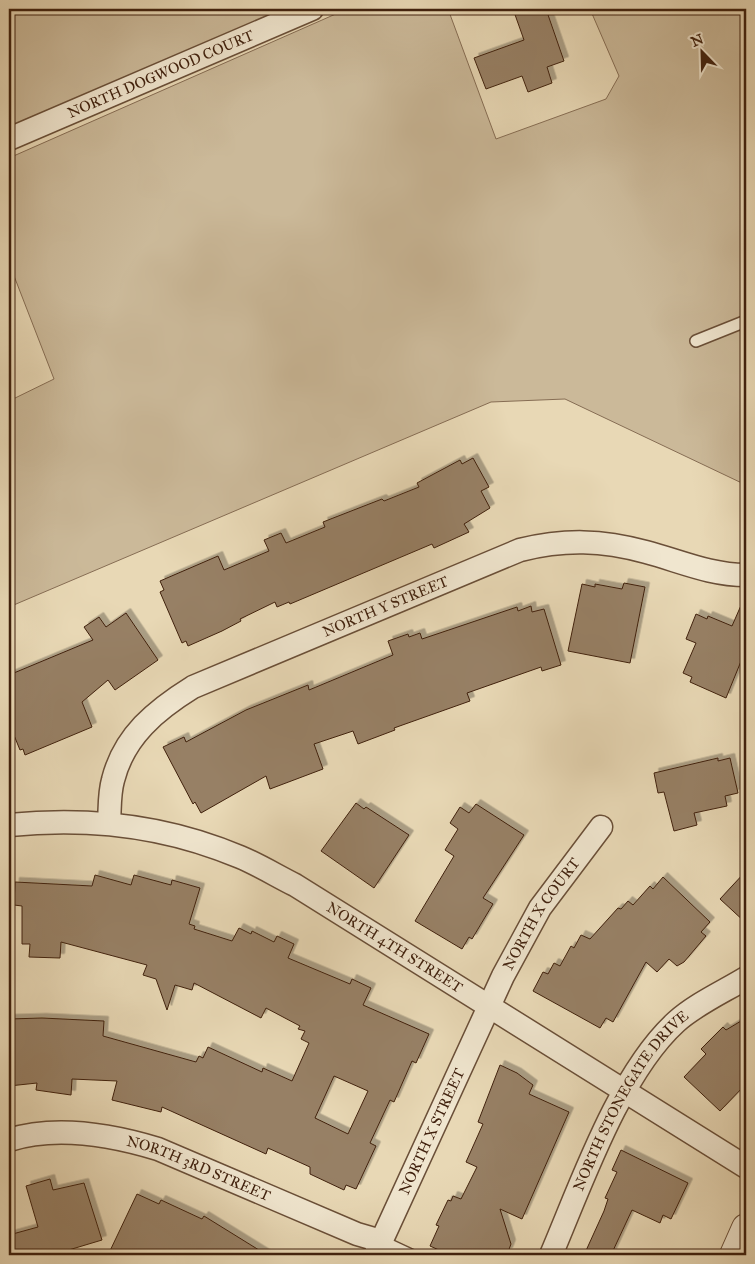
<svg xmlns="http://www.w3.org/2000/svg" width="755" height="1264" font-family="'IM FELL Great Primer',serif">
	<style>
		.green { fill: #cbb999; stroke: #866d54 }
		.building { fill: #978065; stroke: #40210e; fill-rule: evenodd; filter: url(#shadow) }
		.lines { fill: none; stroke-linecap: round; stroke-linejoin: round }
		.service-casing { stroke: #6a4f38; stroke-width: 14 }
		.minor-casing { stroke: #6a4f38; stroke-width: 25 }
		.tertiary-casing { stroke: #6a4f38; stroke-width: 30 }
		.service { stroke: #f0e6cf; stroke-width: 11 }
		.minor { stroke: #f0e6cf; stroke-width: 22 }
		.tertiary { stroke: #f0e6cf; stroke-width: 28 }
		.labels { text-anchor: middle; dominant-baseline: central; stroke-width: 4; stroke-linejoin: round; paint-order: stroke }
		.street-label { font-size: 15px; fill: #40210e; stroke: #f0e6cf }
	</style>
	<defs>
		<filter id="shadow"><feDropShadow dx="4.5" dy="-4.5" stdDeviation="0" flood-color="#0004"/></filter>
	</defs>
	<rect width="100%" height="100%" fill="#e8d8b5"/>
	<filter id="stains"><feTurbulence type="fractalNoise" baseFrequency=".004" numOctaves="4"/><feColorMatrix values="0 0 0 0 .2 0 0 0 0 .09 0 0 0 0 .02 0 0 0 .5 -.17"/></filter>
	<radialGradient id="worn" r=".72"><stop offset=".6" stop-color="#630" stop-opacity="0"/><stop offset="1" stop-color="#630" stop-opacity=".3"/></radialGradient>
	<!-- green -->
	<g class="green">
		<polygon points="9,9 290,9 9,128"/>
		<polygon points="347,9 448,9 496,139 606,99 619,76 590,9 746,9 746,485 565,399 491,402 9,607 9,401 54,379 9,263 9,158"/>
	</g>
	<!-- building -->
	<g class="building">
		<polygon points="513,9 546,9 564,61 547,67 552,83 528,92 522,76 486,89 474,58 524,40"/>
		<polygon points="473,458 489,487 481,491 490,508 464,524 469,532 434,548 432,544 290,604 289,602 277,607 275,602 240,619 241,621 222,631 188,646 186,641 182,643 160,592 164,590 160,581 218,556 224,570 269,551 264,540 281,533 286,543 325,527 323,522 382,499 384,501 419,487 417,483 460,460 462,464"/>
		<polygon points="624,583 645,587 630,663 568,651 582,584 595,587 595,584 622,589"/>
		<polygon points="746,594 746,649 726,698 690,682 692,677 683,673 696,643 686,639 696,614 707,619 708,616 732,626"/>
		<polygon points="531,606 532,612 544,609 561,665 542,671 541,667 467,693 470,701 394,728 395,730 358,744 353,731 314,744 323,769 270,789 266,776 201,813 195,802 193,804 163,747 184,737 186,742 246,710 308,685 309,690 393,655 388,641 408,634 409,637 420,633 422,639 517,607 518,611"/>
		<polygon points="126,613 158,660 115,690 108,680 82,702 92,727 25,755 23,749 20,750 9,723 9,675 93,640 84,627 99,617 106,627"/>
		<polygon points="718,758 718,761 730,758 738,793 725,796 727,806 694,813 697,825 674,831 664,792 658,793 654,773"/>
		<polygon points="356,803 364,809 366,807 409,835 374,888 321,851"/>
		<polygon points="476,804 524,835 483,898 493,904 472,939 469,937 462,949 415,921 454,856 445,850 458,829 450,823 460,807 469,813"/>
		<polygon points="746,871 746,923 720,899"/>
		<path d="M95 875 131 885 134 875 171 885 172 880 200 888 189 924 195 926 194 929 232 941 239 928 251 934 252 931 274 942 277 936 294 944 288 958 350 984 352 979 371 988 363 1005 429 1034 416 1063 412 1061 394 1102 390 1100 370 1143 376 1146 356 1189 346 1185 344 1190 310 1174V1167L268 1148 266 1154 162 1107 161 1112 112 1100 117 1081 72 1079 71 1095 36 1090 37 1083 9 1086V1019L42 1018 104 1021 103 1036 196 1062 199 1056 203 1058 208 1047 262 1072 263 1068 292 1081 309 1043 301 1039 305 1031 298 1029 300 1026 266 1008 261 1018 194 983 192 990 175 985 167 1010 156 979 143 975 147 965 61 942 60 958 29 957 30 944H22V906L14 905 15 882 92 886ZM334 1076 368 1091 348 1134 315 1118Z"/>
		<polygon points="663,877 710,922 701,932 706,936 684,962 677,966 669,959 657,972 646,962 613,1022 606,1018 600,1028 533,991 543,972 548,974 554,963 560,966 571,946 574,948 581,935 590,939 618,908 621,909 628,901 633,905 650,886 653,889"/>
		<polygon points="746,1018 746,1084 720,1111 684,1077 706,1054 701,1049 723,1027 726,1030"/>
		<polygon points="500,1065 517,1073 533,1085 529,1094 569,1112 522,1219 500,1209 511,1244 508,1252 500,1255 450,1255 430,1246 439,1226 436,1225 448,1200 451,1201 453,1196 461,1199 477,1167 466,1162 483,1124 478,1122"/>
		<polygon points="621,1150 688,1183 671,1219 663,1215 660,1223 632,1210 611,1255 584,1255 604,1211 608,1199 605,1198 617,1172 612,1170"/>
		<polygon points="50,1179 53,1190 84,1183 102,1240 52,1255 9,1255 9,1235 38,1227 26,1186"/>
		<polygon points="137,1194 159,1204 161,1200 202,1219 204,1216 267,1255 108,1255"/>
	</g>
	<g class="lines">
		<!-- service casing -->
		<g class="service-casing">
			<g id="service">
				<polyline points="696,341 746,321"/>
				<polyline points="381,1241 411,1255"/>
			</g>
		</g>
		<!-- minor casing -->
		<g class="minor-casing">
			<g id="minor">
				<path id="s1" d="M9 139 312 9"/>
				<path id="s2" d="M109 823C110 809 109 794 113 780 124 736 156 710 193 687L520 550C565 539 602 540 646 552 680 561 710 575 746 575"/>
				<path id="s3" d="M9 825C87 817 167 826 240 857 259 865 277 876 295 885L746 1167"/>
				<path id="s4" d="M9 1140C56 1125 112 1135 158 1149L357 1234 381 1241"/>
				<path id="s5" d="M375 1255 503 976 540 908 601 827"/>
				<path id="s6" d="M551 1255C581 1185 619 1074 676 1022 696 1004 723 992 746 978"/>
			</g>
		</g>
		<!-- tertiary casing -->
		<g class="tertiary-casing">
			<polyline id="tertiary" points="734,1255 746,1228"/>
		</g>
		<!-- service -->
		<use href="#service" class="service"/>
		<!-- minor -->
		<use href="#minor" class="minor"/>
		<!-- tertiary -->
		<use href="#tertiary" class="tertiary"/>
	</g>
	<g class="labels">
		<!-- street labels -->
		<g class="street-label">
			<text stroke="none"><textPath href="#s1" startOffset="165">NORTH DOGWOOD COURT</textPath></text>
			<text stroke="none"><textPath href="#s2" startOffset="378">NORTH Y STREET</textPath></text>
			<text stroke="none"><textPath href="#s5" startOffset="380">NORTH X COURT</textPath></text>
			<text stroke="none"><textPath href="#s3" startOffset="415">NORTH 4TH STREET</textPath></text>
			<text stroke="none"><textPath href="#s6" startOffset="175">NORTH STONEGATE DRIVE</textPath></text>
			<text stroke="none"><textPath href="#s5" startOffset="136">NORTH X STREET</textPath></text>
			<text stroke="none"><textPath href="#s4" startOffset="196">NORTH 3RD STREET</textPath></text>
		</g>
	</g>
	<!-- margin -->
	<rect width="755" height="1264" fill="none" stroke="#e8d8b5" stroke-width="30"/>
	<rect x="10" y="10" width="735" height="1244" fill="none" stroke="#40210e" stroke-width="2.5"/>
	<rect x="15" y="15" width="725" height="1234" fill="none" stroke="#40210e"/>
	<!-- north arrow -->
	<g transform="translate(702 52) rotate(337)" stroke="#f0e6cf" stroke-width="4" paint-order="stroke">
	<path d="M0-4L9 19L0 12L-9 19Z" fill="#40210e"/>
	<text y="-8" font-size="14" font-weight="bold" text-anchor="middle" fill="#40210e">N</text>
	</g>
	<rect width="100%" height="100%" filter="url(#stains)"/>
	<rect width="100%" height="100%" fill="url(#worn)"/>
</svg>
